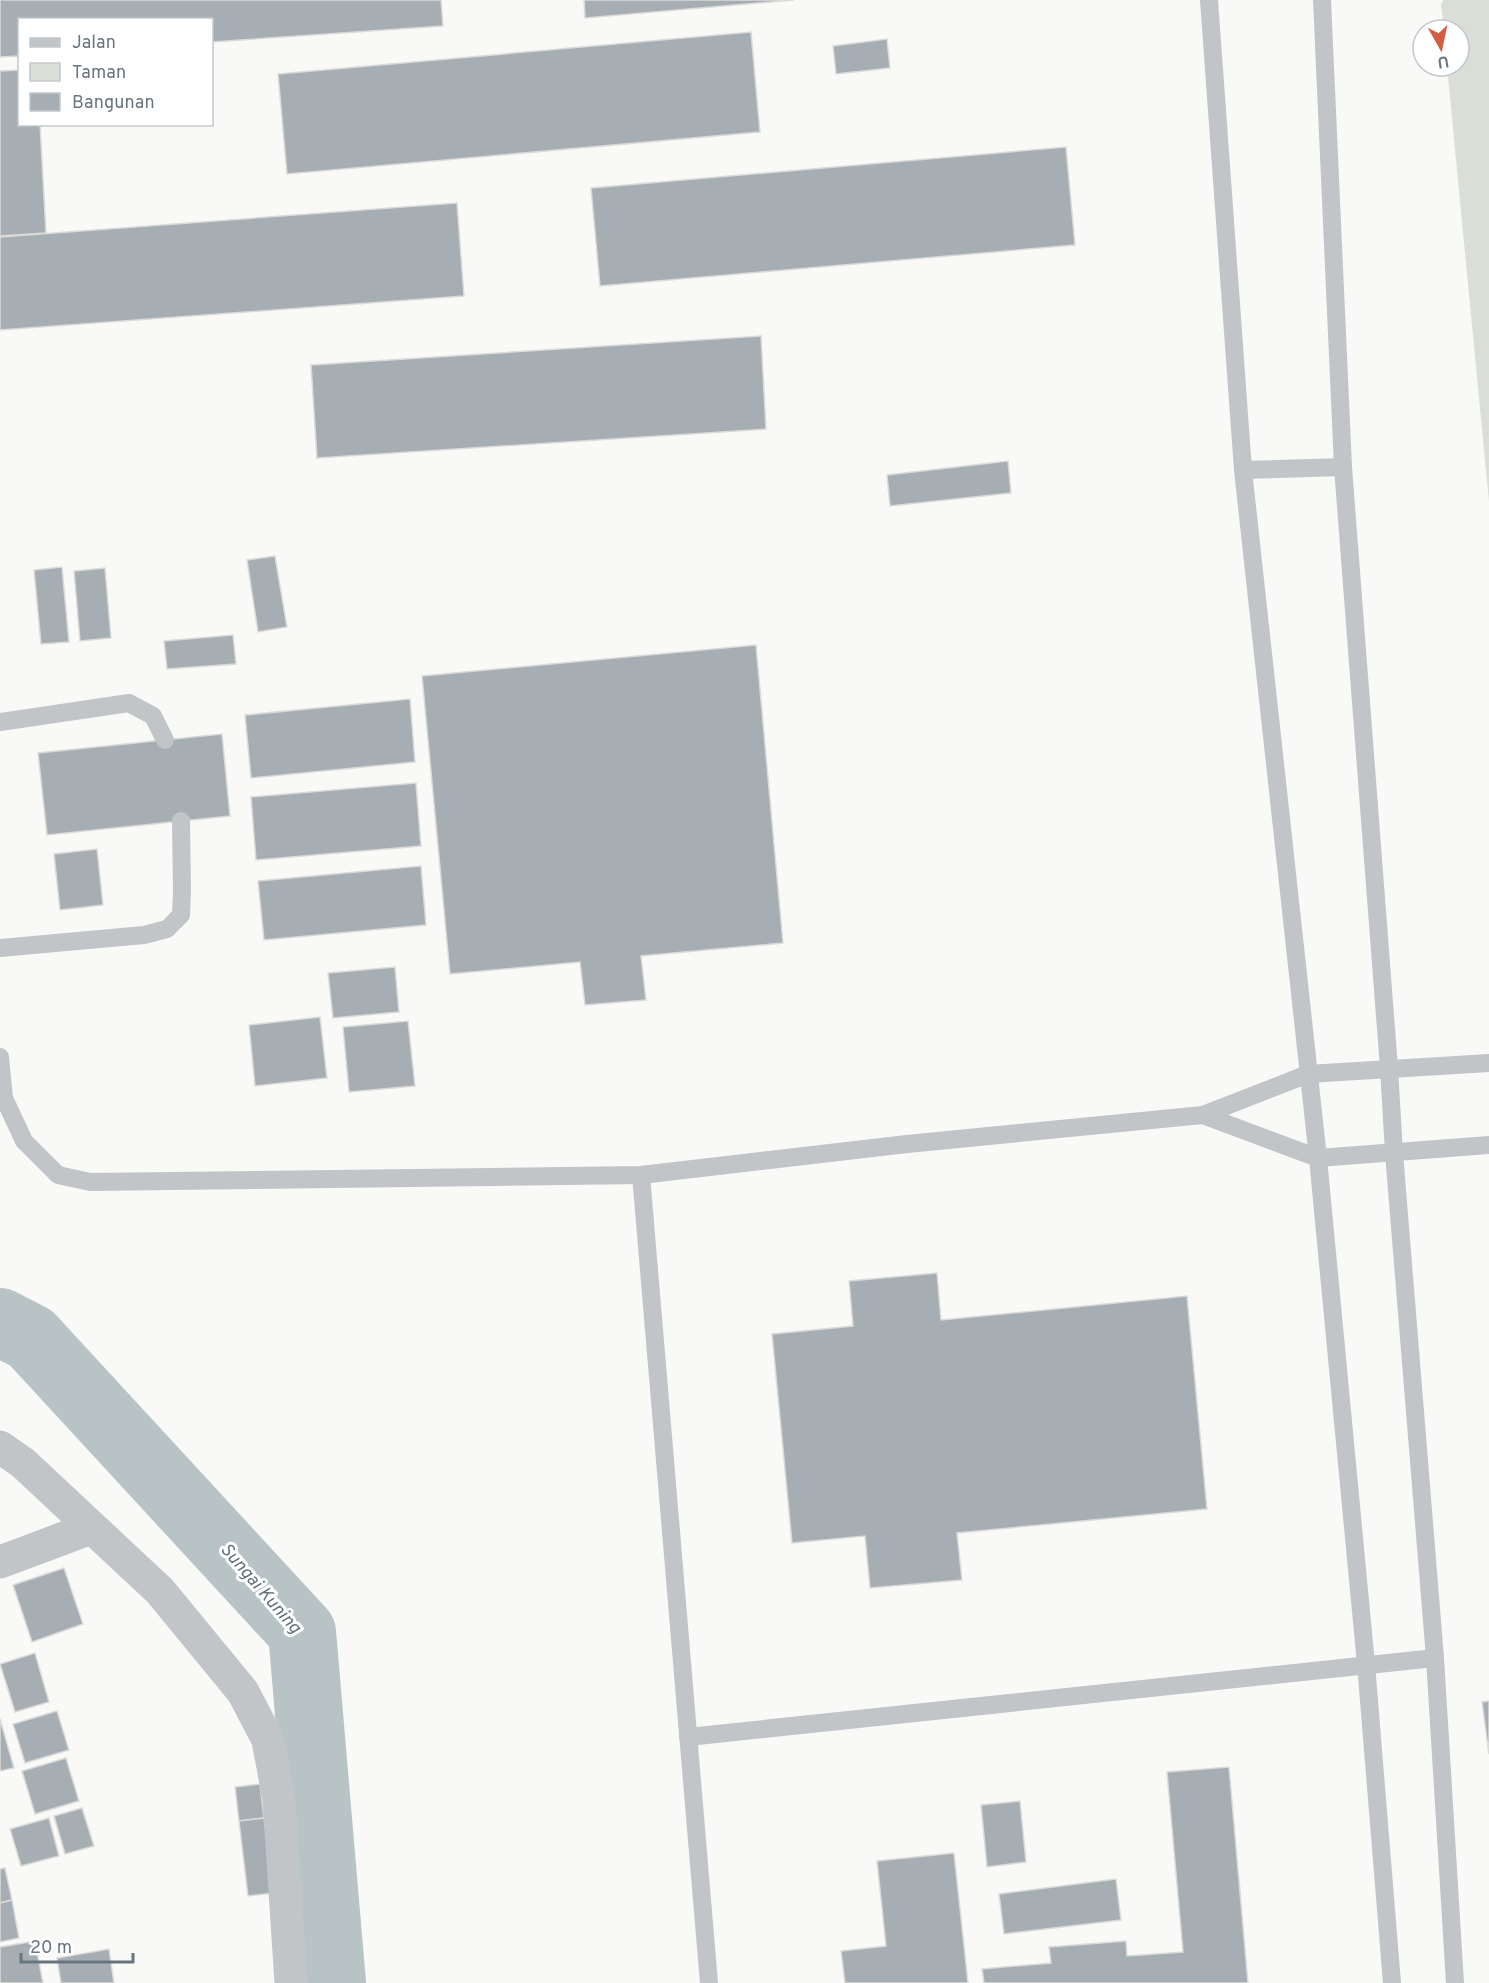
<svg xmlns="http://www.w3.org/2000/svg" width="1489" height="1983" font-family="Overpass,sans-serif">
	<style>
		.green { fill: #d9ded7 }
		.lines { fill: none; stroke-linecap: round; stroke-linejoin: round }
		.river { stroke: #b8c3c6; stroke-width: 68 }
		.building { fill: #a7aeb3; stroke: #dbdbd9; stroke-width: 1.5 }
		.service { stroke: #c1c5c8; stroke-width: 18 }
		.minor { stroke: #c1c5c8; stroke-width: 33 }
		.labels { text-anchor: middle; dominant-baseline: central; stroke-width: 6; stroke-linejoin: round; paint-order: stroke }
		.water-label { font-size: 18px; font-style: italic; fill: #627378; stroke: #fff }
	</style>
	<rect width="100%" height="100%" fill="#f9f9f7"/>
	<!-- green -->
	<polygon class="green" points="1443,0 1489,0 1489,502 1447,66 1459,66 1459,30 1444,30 1441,5"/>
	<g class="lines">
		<!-- river -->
		<polyline class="river" points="0,1322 31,1338 302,1632 332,1983"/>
	</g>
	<!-- building -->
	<g class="building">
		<polygon points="0,0 441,0 443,26 212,42 212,20 20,20 20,56 0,57"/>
		<polygon points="584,0 794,0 585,18"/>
		<polygon points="751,32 760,132 287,174 278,74"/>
		<polygon points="887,39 890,68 836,74 833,46"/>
		<polygon points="20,70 20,124 40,124 46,233 0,236 0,71"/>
		<polygon points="1066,147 1075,245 600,286 591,188"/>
		<polygon points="457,203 464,296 0,330 0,237"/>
		<polygon points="761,336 766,429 317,458 311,365"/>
		<polygon points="1008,461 1011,493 890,506 887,475"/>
		<polygon points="275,556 287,627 258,632 247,560"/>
		<polygon points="62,567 69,642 41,644 34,570"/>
		<polygon points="105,568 111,638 80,641 74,571"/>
		<polygon points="233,635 236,664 167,669 164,641"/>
		<polygon points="756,645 783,943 641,956 646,1000 585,1005 580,962 450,974 422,676"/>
		<polygon points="410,699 415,762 251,778 245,715"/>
		<polygon points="222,734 230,816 47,835 38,753"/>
		<polygon points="416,783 421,846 256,860 251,797"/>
		<polygon points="97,849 103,905 60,910 54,854"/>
		<polygon points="421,866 426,925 264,940 258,881"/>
		<polygon points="395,967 399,1012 333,1018 328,973"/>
		<polygon points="320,1017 327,1078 255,1086 249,1025"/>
		<polygon points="408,1021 415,1086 349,1092 343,1027"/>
		<polygon points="937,1273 941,1320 1187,1296 1207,1509 957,1533 962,1580 870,1588 865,1536 792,1543 772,1334 853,1326 849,1281"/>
		<polygon points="64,1568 83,1624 32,1642 13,1585"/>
		<polygon points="35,1653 49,1702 15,1712 0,1664"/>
		<polygon points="1489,1701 1489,1754 1482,1702"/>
		<polygon points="57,1711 69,1750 25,1763 13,1724"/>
		<polygon points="0,1719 14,1768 0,1771"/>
		<polygon points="66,1758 79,1801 35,1814 22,1771"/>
		<polygon points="1229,1767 1248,1983 984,1983 982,1969 1051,1963 1049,1947 1126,1941 1127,1956 1183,1952 1167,1772"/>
		<polygon points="260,1784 264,1818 239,1821 235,1787"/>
		<polygon points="1020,1801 1026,1862 987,1867 981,1805"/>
		<polygon points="82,1808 94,1846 65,1854 54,1816"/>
		<polygon points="49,1818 59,1856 21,1866 10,1829"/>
		<polygon points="264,1818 274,1893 248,1896 239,1821"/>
		<polygon points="954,1853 968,1983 845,1983 841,1951 886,1946 877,1861"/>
		<polygon points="5,1868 12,1900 0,1903 0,1869"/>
		<polygon points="1116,1879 1121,1920 1004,1934 999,1894"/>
		<polygon points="12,1900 19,1938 0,1942 0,1903"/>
		<polygon points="35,1941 43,1983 0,1983 0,1947"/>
		<polygon points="109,1949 114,1983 61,1983 57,1958"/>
	</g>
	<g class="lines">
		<!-- service -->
		<g class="service">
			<polyline points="1209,0 1243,470 1318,1158 1366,1664 1392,1983"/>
			<polyline points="1322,0 1343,467 1389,1068 1394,1153 1435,1658 1455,1983"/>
			<polyline points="1243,470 1343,467"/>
			<polyline points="0,722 129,703 153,716 165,740"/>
			<polyline points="0,948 144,935 167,929 181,915 182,890 181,821"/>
			<polyline points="0,1057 4,1098 24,1141 58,1175 90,1182 641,1175 907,1144 1203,1115 1308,1074 1489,1063"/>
			<polyline points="1203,1115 1318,1158 1489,1145"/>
			<polyline points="641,1175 709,1983"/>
			<polyline points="688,1737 1435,1658"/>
		</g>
		<!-- minor -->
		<g class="minor">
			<polyline points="0,1447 23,1463 160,1591 243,1692 268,1740 279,1799 291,1983"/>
			<polyline points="0,1562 91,1528"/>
		</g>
	</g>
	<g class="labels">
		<!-- water labels -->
		<g class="water-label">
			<text transform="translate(260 1589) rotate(49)">Sungai Kuning</text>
		</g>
	</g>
	<!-- legend -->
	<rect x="18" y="18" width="195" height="108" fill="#ffffff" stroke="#c2c8cc" stroke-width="1.5"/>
	<rect x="30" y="38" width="30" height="9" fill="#c1c5c8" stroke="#c2c8cc" stroke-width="1.5"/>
	<text x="72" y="48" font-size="18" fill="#67757f">Jalan</text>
	<rect x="30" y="63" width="30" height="18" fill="#d9ded7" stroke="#c2c8cc" stroke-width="1.5"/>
	<text x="72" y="78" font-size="18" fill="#67757f">Taman</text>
	<rect x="30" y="93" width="30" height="18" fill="#a7aeb3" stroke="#c2c8cc" stroke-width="1.5"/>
	<text x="72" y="108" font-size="18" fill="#67757f">Bangunan</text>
	<!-- north arrow -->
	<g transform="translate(1441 48) rotate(171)"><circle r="28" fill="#ffffff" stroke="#c2c8cc" stroke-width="1.5"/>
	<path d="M0-4.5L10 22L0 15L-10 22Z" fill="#d15e40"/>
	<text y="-9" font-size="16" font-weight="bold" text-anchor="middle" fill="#67757f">U</text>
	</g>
	<!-- scale -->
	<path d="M21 1953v9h112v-9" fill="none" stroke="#67757f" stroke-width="3"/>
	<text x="30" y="1953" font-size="18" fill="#67757f" stroke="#ffffff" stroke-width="4.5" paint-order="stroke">20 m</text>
</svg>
